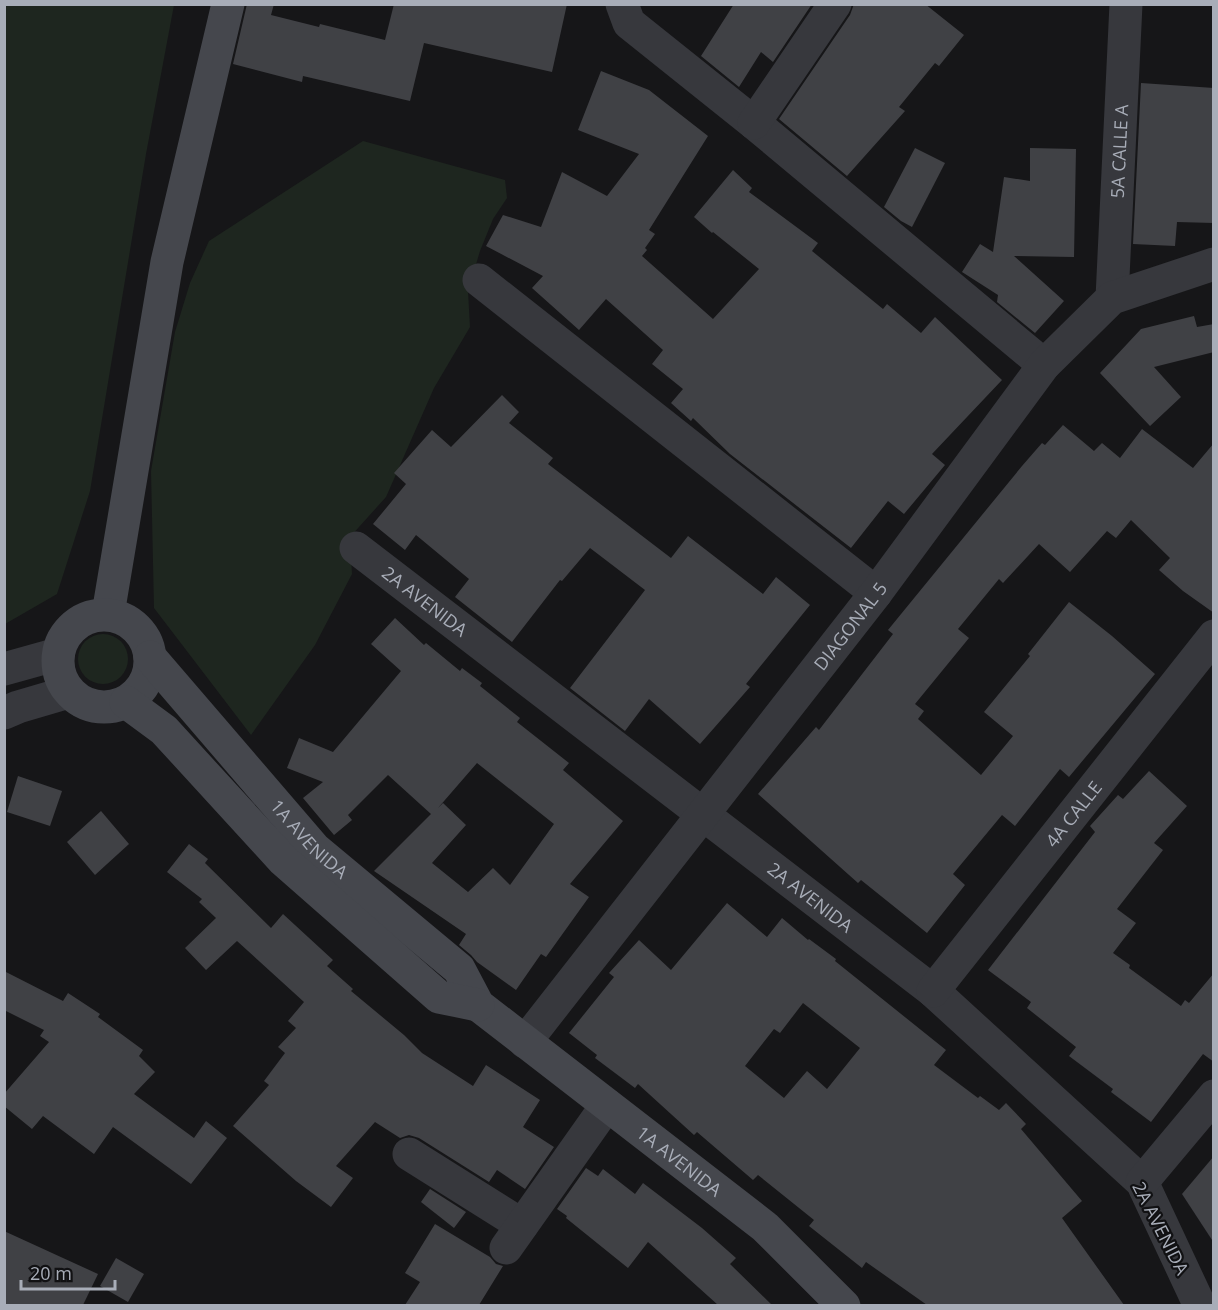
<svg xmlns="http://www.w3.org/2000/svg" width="1218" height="1310" font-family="'Open Sans',sans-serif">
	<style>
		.green { fill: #1e261f }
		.building { fill: #404145; fill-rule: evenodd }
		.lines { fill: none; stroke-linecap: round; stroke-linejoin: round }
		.minor { stroke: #37383d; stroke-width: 33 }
		.secondary { stroke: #45474d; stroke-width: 33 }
		.labels { text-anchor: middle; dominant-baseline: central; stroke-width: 4.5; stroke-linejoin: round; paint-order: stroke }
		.street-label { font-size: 18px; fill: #a8adb8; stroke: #111113 }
	</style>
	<rect width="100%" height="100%" fill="#161618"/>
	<!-- green -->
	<g class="green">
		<polygon points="5,4 174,5 146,154 90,491 57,594 5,624"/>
		<polygon points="363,141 505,180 507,198 493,219 480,251 468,291 470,327 434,388 386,497 350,537 352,574 315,645 251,735 154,608 151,471 175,332 190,283 209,241"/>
		<circle cx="103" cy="659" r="25"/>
	</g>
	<!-- building -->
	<g class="building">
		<polygon points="247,4 274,4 271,15 319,27 320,24 385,40 394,4 567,4 552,72 424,43 410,101 303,76 302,82 233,64"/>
		<polygon points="734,4 812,4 773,62 761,52 739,87 701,56"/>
		<polygon points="854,4 925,4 964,35 939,66 935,63 899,107 905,111 847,176 779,119 850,15"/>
		<polygon points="601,71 649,90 708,136 649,230 655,234 645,248 647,250 642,256 713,319 759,269 713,232 712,233 694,217 733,170 752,188 749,192 818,243 812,251 883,309 887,304 921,333 935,317 1002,380 932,454 945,465 904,514 888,501 851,548 730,454 693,418 691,421 671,403 683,389 652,364 663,350 606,299 579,330 532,288 543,276 486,246 503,215 541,227 562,172 607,196 639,154 578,130"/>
		<polygon points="1141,83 1214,88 1214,223 1177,222 1175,246 1133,244"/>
		<polygon points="915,148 945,163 912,227 901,221 884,207"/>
		<polygon points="1030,148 1076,149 1074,257 1014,256 1064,301 1035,333 997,302 998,295 962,272 980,244 993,252 1004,177 1030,181"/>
		<polygon points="1194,316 1197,327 1214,324 1214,352 1154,367 1181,397 1150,426 1100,373 1141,329"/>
		<polygon points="502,395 519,412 509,423 553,458 548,464 671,558 688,536 763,594 776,577 810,605 746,684 750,687 700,744 649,699 625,731 570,688 645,590 590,548 562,581 560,580 512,642 455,597 469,579 416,535 405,550 373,524 406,484 394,473 432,430 451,447"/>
		<polygon points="1063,425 1094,451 1102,443 1120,458 1142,429 1193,468 1214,443 1214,613 1183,591 1159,570 1170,558 1131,520 1116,538 1107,531 1070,572 1039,544 1003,583 999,579 958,629 969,638 915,704 924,711 918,719 981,775 1013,736 984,712 1030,656 1028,654 1069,602 1112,636 1155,674 1069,777 1060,769 1015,826 1002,815 953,874 965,885 927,933 861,880 858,883 758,794 816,727 819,730 893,634 888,630 1022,466 1042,443 1045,445"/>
		<path d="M395 618 424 645 426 643 460 671 462 668 482 683 480 686 520 718 517 722 569 763 563 770 623 821 570 884 589 897 546 957 541 954 516 990 477 962 471 955 459 945 466 934 374 871 431 814 388 775 348 815 352 820 334 835 303 798 323 782 287 768 299 738 333 752 401 671 371 644ZM477 763 554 824 510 885 493 868 468 892 432 863 466 825 443 803 438 808Z"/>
		<polygon points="1149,771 1187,806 1154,843 1163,850 1117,909 1136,923 1113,953 1130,965 1129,968 1181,1006 1185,1000 1189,1003 1214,973 1214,1062 1203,1054 1151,1122 1111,1092 1113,1089 1069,1056 1076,1047 1027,1008 1031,1002 988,970 1095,832 1090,826 1118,795 1123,799"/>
		<polygon points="18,776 62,791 50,826 7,812"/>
		<polygon points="101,811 129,844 95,875 67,842"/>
		<polygon points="189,844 208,859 205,863 271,928 283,914 333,960 327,966 353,989 351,991 404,1035 422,1053 473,1086 486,1065 540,1100 523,1127 554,1147 525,1189 497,1170 489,1182 419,1138 409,1135 400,1138 375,1122 336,1166 353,1178 331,1207 296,1181 233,1126 269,1085 264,1081 285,1053 278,1047 296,1028 288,1021 304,1002 237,941 206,970 185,948 216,918 199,902 202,899 167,872"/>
		<path d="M727 903 767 937 782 918 808 940 809 939 836 959 835 961 946 1050 934 1065 978 1098 980 1096 999 1110 1006 1103 1026 1124 1021 1129 1082 1201 1062 1218 1124 1305H927L866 1262 862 1268 809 1226 814 1220 758 1175 753 1180 697 1132 694 1135 638 1084 635 1088 595 1058 597 1055 569 1033 614 977 609 973 639 940 671 970ZM803 1003 860 1048 827 1089 807 1071 784 1098 745 1066 774 1029 780 1033Z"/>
		<polygon points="4,971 63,1001 68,993 100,1014 98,1017 143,1050 139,1056 155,1072 134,1094 194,1138 206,1121 227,1138 191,1184 113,1127 94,1154 43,1116 32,1129 4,1106 4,1094 49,1042 40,1036 44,1030 4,1010"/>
		<polygon points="1214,1156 1214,1243 1182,1194"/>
		<polygon points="586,1168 598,1176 603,1169 635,1194 643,1183 702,1228 736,1258 730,1264 772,1305 718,1305 648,1242 628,1268 566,1218 567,1216 557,1209"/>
		<polygon points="430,1189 466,1212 454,1228 421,1202"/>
		<polygon points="435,1224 490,1257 496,1264 503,1266 479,1305 405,1305 420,1282 405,1273"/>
		<polygon points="4,1231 98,1274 83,1305 4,1305"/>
		<polygon points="116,1258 144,1274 128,1302 100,1286"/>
	</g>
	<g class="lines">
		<!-- minor -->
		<g class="minor">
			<polyline points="622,4 629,23 754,123 1044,365"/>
			<polyline points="754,123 835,4"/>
			<polyline points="479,280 876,593"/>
			<path id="s1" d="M1112 298 1126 4"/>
			<path id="s2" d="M356 548 933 991 1142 1182 1200 1306"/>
			<polyline points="4,669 58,654"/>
			<polyline points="4,713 18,707 69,692"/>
			<path id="s3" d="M933 991 1214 636"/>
			<path id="s4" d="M525 1042 876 593 1044 365 1112 298 1214 264"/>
			<polyline points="409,1154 522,1225"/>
			<polyline points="1142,1182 1214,1096"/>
			<polyline points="506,1248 607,1105"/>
		</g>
		<!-- secondary -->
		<g class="secondary">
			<polyline points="108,614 167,262 228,4"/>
			<circle cx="104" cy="661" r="46"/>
			<path id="s5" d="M150 657 315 849 459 969 478 1005 765 1227 844 1306"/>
			<polyline points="126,702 164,730 283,860 439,997 478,1005"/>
		</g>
	</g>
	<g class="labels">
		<!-- street labels -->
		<g class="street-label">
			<text stroke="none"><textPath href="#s1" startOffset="147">5A CALLE A</textPath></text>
			<text stroke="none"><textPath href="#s2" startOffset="87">2A AVENIDA</textPath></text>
			<text stroke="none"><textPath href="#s4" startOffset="528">DIAGONAL 5</textPath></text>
			<text stroke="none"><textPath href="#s3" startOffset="226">4A CALLE</textPath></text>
			<text stroke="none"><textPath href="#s5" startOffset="242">1A AVENIDA</textPath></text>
			<text stroke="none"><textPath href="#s2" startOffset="573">2A AVENIDA</textPath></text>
			<text stroke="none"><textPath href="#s5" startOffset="736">1A AVENIDA</textPath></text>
			<text transform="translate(1161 1228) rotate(63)">2A AVENIDA</text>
		</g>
	</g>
	<!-- border -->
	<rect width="1218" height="1310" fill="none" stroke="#a8adb8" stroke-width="12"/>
	<!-- scale -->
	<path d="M21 1280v9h94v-9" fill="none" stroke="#a8adb8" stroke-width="3"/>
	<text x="30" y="1280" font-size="18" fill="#a8adb8" stroke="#111113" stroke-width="4.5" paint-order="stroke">20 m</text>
</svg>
